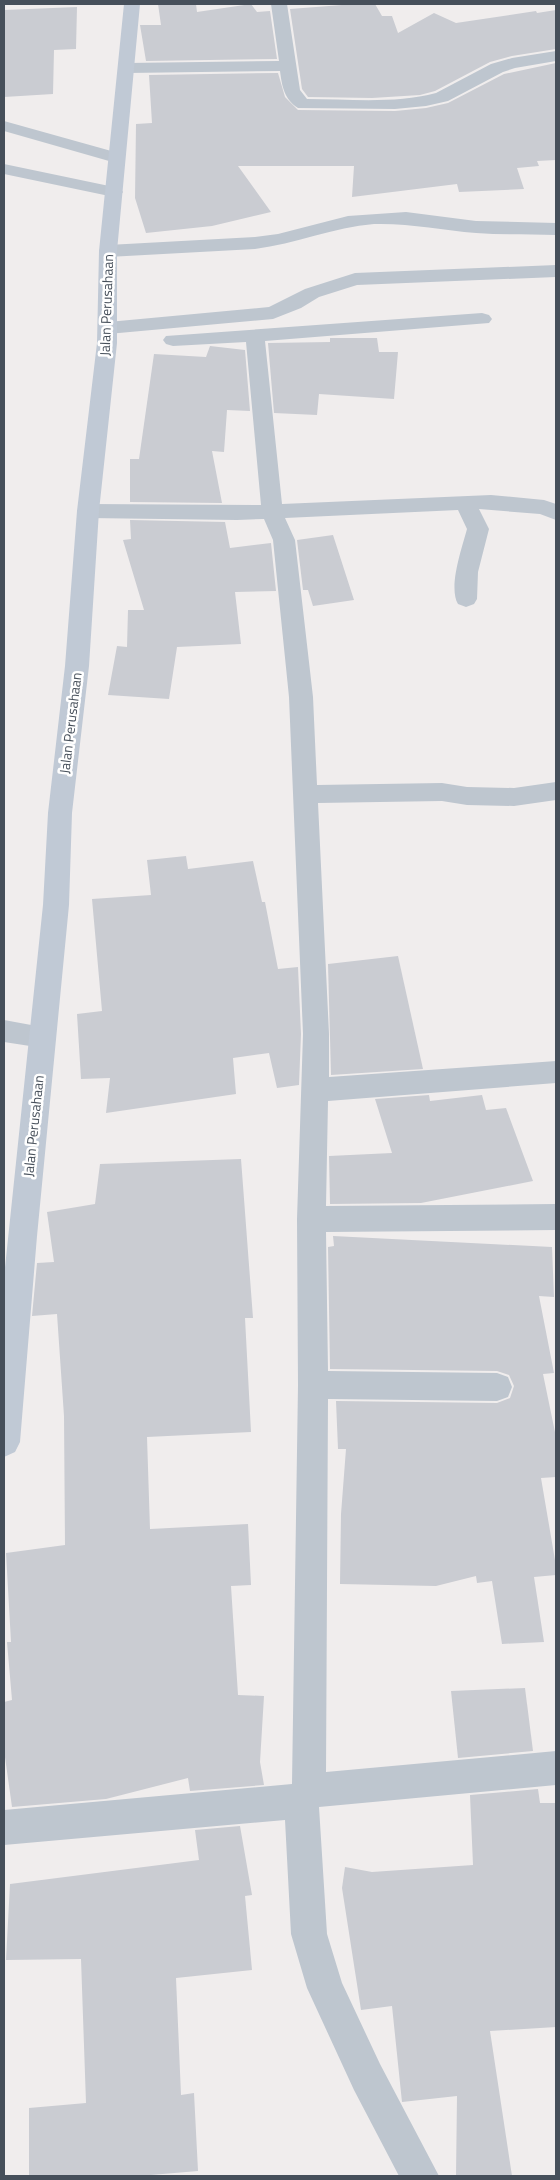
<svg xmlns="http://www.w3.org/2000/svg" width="560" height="2180" font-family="'Titillium Web',sans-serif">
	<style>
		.building { fill: #caccd2 }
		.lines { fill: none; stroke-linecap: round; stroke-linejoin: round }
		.lane { fill: #bec6cf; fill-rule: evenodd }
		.street { fill: #bec6cf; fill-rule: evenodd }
		.secondary { fill: #c0c9d5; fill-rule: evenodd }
		.labels { text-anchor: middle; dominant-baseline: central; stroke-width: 5; stroke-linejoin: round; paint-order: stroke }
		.street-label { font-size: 14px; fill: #464f5a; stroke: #fff }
	</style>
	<rect width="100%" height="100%" fill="#f0eded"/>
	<!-- building -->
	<g class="building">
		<polygon points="158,4 196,4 197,12 251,4 257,12 270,11 277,59 146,61 140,25 161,25"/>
		<polygon points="355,4 375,4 382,16 392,16 398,33 434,13 456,23 536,11 537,13 556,10 556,49 512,56 490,62 435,91 420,95 372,98 308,97 302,89 290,9"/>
		<polygon points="77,7 76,49 54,50 53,94 4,97 4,10"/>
		<polygon points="556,63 556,160 537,161 539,166 517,168 524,189 459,192 457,184 352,197 354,166 238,166 271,212 212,226 146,233 135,198 136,124 152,123 149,75 278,73 285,97 298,110 395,111 426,108 448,103 504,74"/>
		<polygon points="330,338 377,338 379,352 398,352 394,399 319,394 317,415 274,413 268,343 330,342"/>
		<polygon points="210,346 245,350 250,411 227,410 224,452 212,451 222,503 130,502 130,459 139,459 154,354 206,357"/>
		<polygon points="130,520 225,522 230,548 271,543 276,591 235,592 241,644 177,647 169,699 108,695 117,646 127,647 128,610 144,610 123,540 131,539"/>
		<polygon points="333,535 354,600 313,606 308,590 303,590 297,540"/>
		<polygon points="186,856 188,869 253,861 262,902 265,902 278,969 298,967 301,1034 299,1085 277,1088 269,1053 233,1058 236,1094 106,1113 110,1078 81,1079 77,1014 102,1011 92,899 151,895 147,860"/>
		<polygon points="398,956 423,1069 331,1075 328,964"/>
		<polygon points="429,1095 430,1101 482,1095 486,1110 506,1108 533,1181 421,1203 330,1204 329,1156 392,1153 375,1099"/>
		<polygon points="241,1159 253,1318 245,1318 251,1432 147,1437 150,1529 248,1524 251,1585 231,1586 238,1695 264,1696 260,1762 264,1785 190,1791 188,1778 106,1799 12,1807 4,1750 4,1702 12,1700 7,1642 11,1642 6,1553 65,1545 64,1416 57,1314 32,1316 37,1263 54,1262 47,1212 95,1204 100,1164"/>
		<polygon points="333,1236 552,1247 554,1297 539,1296 554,1373 543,1374 556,1437 556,1477 541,1478 556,1566 556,1575 534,1577 544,1642 502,1644 492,1581 477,1583 476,1576 436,1586 340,1584 341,1514 346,1449 338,1449 336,1401 497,1403 510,1398 514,1386 509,1375 497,1371 330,1369 328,1247 334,1246"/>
		<polygon points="525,1688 533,1751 458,1758 451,1691"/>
		<polygon points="538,1789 540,1803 556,1803 556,2027 490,2031 512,2176 456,2176 457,2096 402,2102 392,2006 361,2010 342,1888 345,1867 372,1872 473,1865 470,1795"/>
		<polygon points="240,1826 252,1895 245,1896 252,1970 176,1978 181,2095 194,2093 198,2171 139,2176 29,2176 29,2108 86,2103 81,1959 6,1960 10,1884 199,1860 195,1830"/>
	</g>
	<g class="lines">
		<!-- lane -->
		<polygon class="lane" points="4,164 114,187 120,188 123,192 120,196 114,197 4,174"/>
		<!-- street -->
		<g class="street">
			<path d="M271 4H287L300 90 307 99C349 99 395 104 436 93L491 64 512 58 556 51V61L515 68 503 72 448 101 426 106 395 109 298 108C284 99 282 86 280 71L127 73 121 72 119 68 121 64 127 63 279 61Z"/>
			<polygon points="4,121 122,154 125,158 122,162 116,163 4,131"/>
			<path d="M406 212 476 221 556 223V235C530 234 503 235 476 233 442 230 409 223 374 224 334 227 295 244 255 249L108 257 101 255 99 251 101 247 108 245 255 237 278 234 348 216Z"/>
			<polygon points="556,265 556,277 357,285 319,297 301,308 273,319 108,334 101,332 98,328 101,324 108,322 269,307 305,289 355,273"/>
			<path d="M482 313 489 315 492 319 489 323 265 341 282 504 491 495 544 500 556 504V520L540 514 479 509 489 529 478 572 477 599 474 604 466 607 458 604C448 587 462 548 467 529L458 510 285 518 295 540 313 697 317 785 442 783 467 787 514 788 556 782V800L514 806 467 805 442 801 318 803 329 1034V1077L556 1061V1083L328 1101 326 1206 556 1204V1230L326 1232 328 1371 497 1373 508 1377 512 1387 508 1397 497 1401 328 1399 326 1772 556 1751V1785L319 1807 327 1934 342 1983 380 2064 439 2176H399L354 2090 307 1988 291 1934 285 1820 4 1845V1810L292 1784 298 1385 297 1219 303 1034 289 697 273 540 264 519 237 520 88 518 80 516 77 511 80 506 88 504 261 505 246 342 173 346 166 344 163 340 166 336Z"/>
			<polygon points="4,1020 53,1029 56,1037 53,1045 43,1048 4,1042"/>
		</g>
		<!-- secondary -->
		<polygon class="secondary" points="124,4 140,4 117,251 117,343 99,511 89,666 72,813 69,905 37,1236 20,1442 15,1452 4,1457 4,1277 43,905 48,813 65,666 77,511 97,343 99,251"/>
	</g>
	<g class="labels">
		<!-- street labels -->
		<g class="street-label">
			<text transform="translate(106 305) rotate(-88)">Jalan Perusahaan</text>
			<text transform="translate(70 723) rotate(-83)">Jalan Perusahaan</text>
			<text transform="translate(33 1126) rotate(-84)">Jalan Perusahaan</text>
		</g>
	</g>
	<!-- border -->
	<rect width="560" height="2180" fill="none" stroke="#464f5a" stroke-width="10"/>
</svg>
